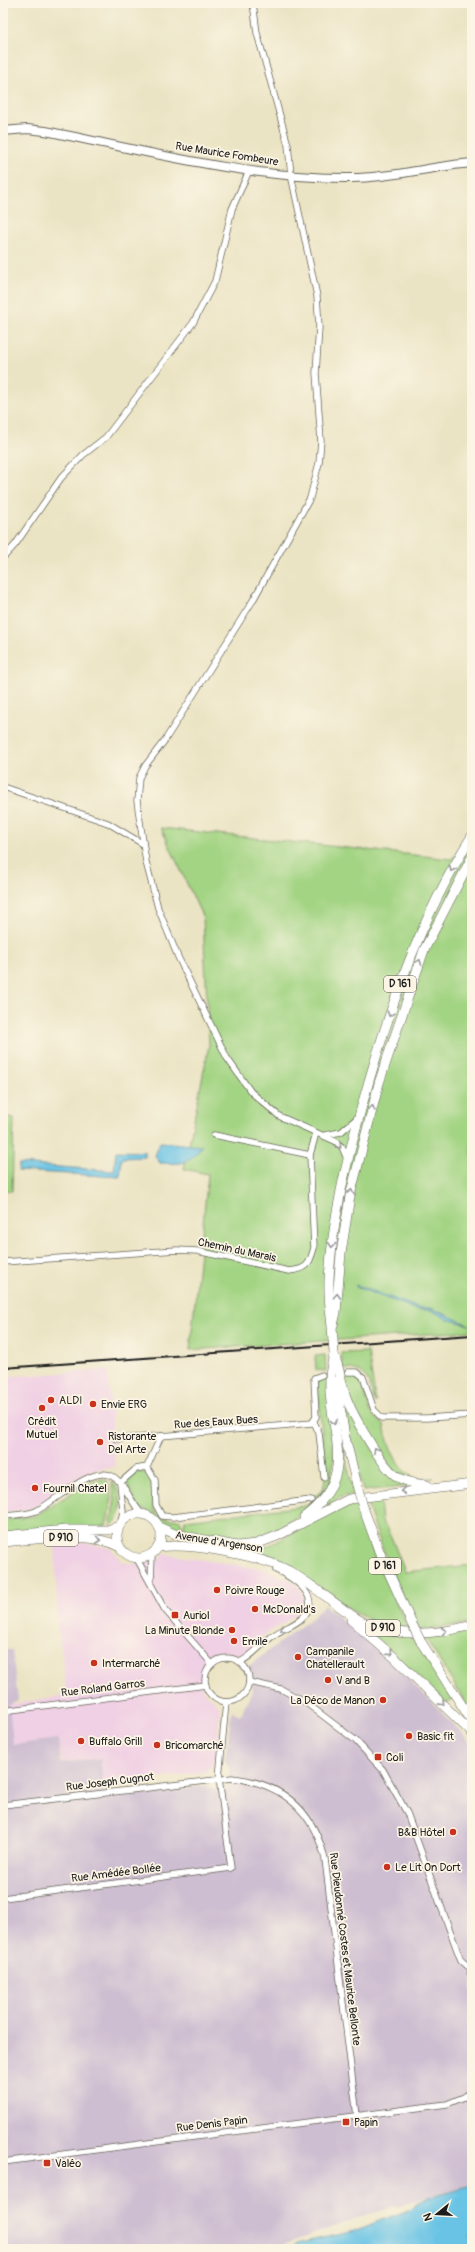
<svg xmlns="http://www.w3.org/2000/svg" width="475" height="2252" font-family="Pangolin,sans-serif">
	<style>
		.built { fill: #f0d0e4 }
		.industrial { fill: #cebed1 }
		.green { fill: #a3d483; stroke: #607850 }
		.water { fill: #67c3e5; stroke: #427080 }
		.lines { fill: none; stroke-linecap: round; stroke-linejoin: round }
		.street-casing { stroke: #646257; stroke-width: 7 }
		.secondary-casing { stroke: #646257; stroke-width: 10 }
		.primary-casing { stroke: #646257; stroke-width: 10 }
		.street { stroke: #fff; stroke-width: 5.5 }
		.secondary { stroke: #fff; stroke-width: 8 }
		.primary { stroke: #fff; stroke-width: 9 }
		.rail { stroke: #1c1c1c; stroke-width: 2 }
		.primary-bridge-casing { stroke: #646257; stroke-width: 10; stroke-linecap: butt }
		.primary-bridge { stroke: #fff; stroke-width: 9 }
		.oneway { stroke: #999 }
		.poi-dot { fill: #c8321e; stroke: #fcf5e5; stroke-width: 1.5 }
		.labels { text-anchor: middle; dominant-baseline: central; stroke-width: 3.5; stroke-linejoin: round; paint-order: stroke }
		.shield { fill: #fcf5e5; stroke: #5f5d58; stroke-width: 1 }
		.shield-label { font-size: 10px; font-weight: bold; fill: #1c1c1c }
		.street-label { font-size: 11px; fill: #1c1c1c; stroke: #fcf5e5 }
		.poi-label { font-size: 11px; fill: #1c1c1c; stroke: #fcf5e5; text-anchor: start }
	</style>
	<rect width="100%" height="100%" fill="#fcf5e5"/>
	<filter id="ink" filterUnits="userSpaceOnUse"><feTurbulence type="fractalNoise" baseFrequency=".025" numOctaves="2"/><feDisplacementMap in="SourceGraphic" scale="8" xChannelSelector="R" yChannelSelector="G"/><feConvolveMatrix kernelMatrix="1 2 1 2 8 2 1 2 1" color-interpolation-filters="sRGB"/></filter>
	<filter id="wash" filterUnits="userSpaceOnUse"><feTurbulence type="fractalNoise" baseFrequency=".012" numOctaves="4" result="noise"/><feDisplacementMap in="SourceGraphic" scale="16" xChannelSelector="R" yChannelSelector="G"/><feGaussianBlur stdDeviation="0.9" result="paint"/><feColorMatrix in="noise" values="0 0 0 0 0 0 0 0 0 0 0 0 0 0 0 0 0 1.4 0 .05"/><feComposite in="paint" operator="in"/></filter>
	<g filter="url(#wash)">
		<rect width="100%" height="100%" fill="#ebe4c4"/>
		<!-- built -->
		<g class="built">
			<polygon points="108,1370 115,1467 92,1470 30,1509 3,1513 3,1377"/>
			<polygon points="84,1543 110,1548 123,1562 131,1564 158,1561 164,1554 262,1569 295,1583 303,1593 303,1610 265,1635 243,1655 214,1652 203,1661 204,1671 201,1677 203,1691 220,1707 216,1762 205,1772 103,1786 100,1758 62,1762 58,1739 12,1745 8,1705 67,1695 57,1620 55,1544"/>
		</g>
		<!-- industrial -->
		<polygon class="industrial" points="324,1605 390,1660 461,1732 472,1745 472,2184 392,2207 271,2249 3,2249 3,1650 12,1650 18,1701 9,1705 13,1745 58,1739 61,1763 100,1758 105,1798 207,1785 215,1789 228,1788 230,1768 225,1760 232,1710 240,1716 253,1691 249,1666 313,1617"/>
		<!-- green -->
		<g class="green">
			<polygon points="161,828 451,859 472,841 472,1331 190,1350 208,1174 184,1169 209,1045 203,918"/>
			<polygon points="3,1116 14,1118 12,1191 3,1190"/>
			<path d="M368 1352 376 1402 375 1403C368 1382 369 1368 343 1369L341 1353Z"/>
			<polygon points="325,1355 326,1371 316,1370 315,1356"/>
			<path d="M352 1375C370 1381 361 1415 384 1424 386 1440 398 1473 415 1478 421 1479 428 1478 434 1478L416 1481 410 1480 392 1469 353 1408 343 1376Z"/>
			<polygon points="327,1377 334,1458 330,1484 307,1510 276,1530 253,1539 237,1541 188,1532 184,1525 185,1520 305,1506 323,1490 326,1472 317,1382"/>
			<polygon points="341,1389 373,1450 409,1486 363,1491 349,1434"/>
			<polygon points="335,1412 354,1494 341,1497 316,1513 329,1500 338,1480"/>
			<path d="M138 1472 146 1473 152 1479C158 1505 141 1517 180 1520L184 1532 166 1526 152 1513 138 1507 131 1495 127 1482 133 1474Z"/>
			<polygon points="102,1479 107,1481 112,1498 106,1526 3,1533 3,1520 35,1516 89,1482"/>
			<path d="M111 1481C124 1492 125 1518 110 1526L115 1499Z"/>
			<path d="M380 1501 382 1522 388 1529 405 1572 472 1565V1623L421 1630 417 1627C398 1587 380 1546 367 1503Z"/>
			<path d="M354 1502 355 1505H358L376 1561 408 1626 407 1629C358 1625 336 1596 297 1572 282 1562 260 1558 242 1552L243 1550C268 1551 288 1535 308 1523 323 1515 339 1509 354 1502Z"/>
			<polygon points="368,1626 410,1634 453,1699 447,1703 368,1631"/>
			<polygon points="472,1627 472,1713 423,1634"/>
		</g>
		<!-- water -->
		<g class="water">
			<path d="M160 1142 202 1146C188 1165 184 1164 160 1163L155 1156Z"/>
			<polygon points="116,1151 145,1152 145,1157 122,1158 120,1177 18,1171 19,1164 114,1171"/>
			<polygon points="356,1285 419,1308 431,1308 469,1325 447,1319 431,1310 418,1310 356,1287"/>
			<polygon points="472,2185 472,2249 287,2249 300,2243 354,2231 408,2210 429,2197"/>
		</g>
	</g>
	<g filter="url(#ink)">
		<g class="lines">
			<!-- street casing -->
			<g class="street-casing">
				<g id="street">
					<polyline points="253,3 257,33 288,145 291,175 317,296 319,327 316,373 321,441 319,463 310,498 252,602 165,740 145,766 139,778 137,801 146,862 158,908 178,957 227,1058 251,1092 279,1116 335,1141 342,1147 347,1159"/>
					<polyline points="3,558 15,545 61,478 83,455 106,437 193,323 215,281 232,209 249,171"/>
					<polyline points="3,787 108,823 143,844"/>
					<polyline points="214,1135 310,1155"/>
					<polyline points="325,1135 341,1132 356,1119"/>
					<path d="M3 1262 177 1250 197 1251 289 1271C307 1269 309 1266 314 1248L310 1155 316 1133"/>
					<polyline points="348,1372 357,1372 363,1377 374,1410 382,1418 427,1418 472,1415"/>
					<polyline points="314,1422 319,1433 324,1477"/>
					<polyline points="117,1439 161,1436"/>
					<polyline points="147,1467 155,1480 156,1505 162,1516 173,1517 311,1500"/>
					<polyline points="120,1483 136,1469 147,1467 161,1436 312,1423 316,1417 314,1378 322,1375"/>
					<polyline points="120,1483 123,1511 121,1522"/>
					<path d="M3 1516C14 1515 26 1515 36 1511 55 1502 91 1465 112 1476 125 1483 131 1503 142 1514"/>
					<polyline points="137,1559 165,1610 212,1664"/>
					<polyline points="151,1581 152,1555"/>
					<circle cx="227" cy="1680" r="22"/>
					<path d="M240 1662C253 1656 262 1643 274 1635 282 1629 293 1626 301 1619 325 1598 294 1578 276 1570"/>
					<polyline points="249,1682 281,1689 305,1702 355,1740 383,1770 407,1813 457,1950 461,1960 472,1970"/>
					<polyline points="3,1711 206,1685"/>
					<path d="M3 1805 232 1778C282 1783 313 1810 325 1859L357 2116"/>
					<polyline points="3,1898 231,1868 219,1778 226,1702"/>
					<polyline points="472,1969 470,1973 472,1979"/>
					<polyline points="3,2162 447,2104 464,2097 472,2091"/>
				</g>
			</g>
			<!-- secondary casing -->
			<g class="secondary-casing">
				<path id="secondary" d="M3 131 27 129 45 131C146 151 249 179 352 178 393 178 432 166 472 163"/>
			</g>
			<!-- primary casing -->
			<g class="primary-casing">
				<g id="primary">
					<polyline points="333,1325 336,1313 341,1253 350,1196 379,1083 424,950 472,857"/>
					<path d="M333 1340C332 1320 328 1301 329 1280 332 1219 347 1160 363 1102 389 1009 420 918 472 836"/>
					<path d="M334 1355C340 1369 341 1383 346 1397 352 1414 381 1465 395 1475 404 1482 415 1484 427 1485"/>
					<polyline points="336,1381 345,1437 357,1485"/>
					<polyline points="363,1507 379,1551 412,1624"/>
					<circle cx="139" cy="1536" r="22"/>
					<path d="M304 1517C370 1468 315 1417 334 1355"/>
					<polyline points="159,1527 175,1534 209,1541 237,1546 256,1544 277,1536 349,1499 472,1484"/>
					<polyline points="3,1536 65,1530 108,1530 119,1526"/>
					<path d="M3 1542C37 1539 87 1531 119 1546"/>
					<path d="M158 1547C191 1543 260 1555 289 1571 313 1585 333 1603 356 1618 388 1639 437 1635 472 1625"/>
					<polyline points="351,1620 395,1658 472,1733"/>
					<polyline points="421,1642 472,1721"/>
				</g>
			</g>
			<!-- street -->
			<use href="#street" class="street"/>
			<!-- secondary -->
			<use href="#secondary" class="secondary"/>
			<!-- primary -->
			<use href="#primary" class="primary"/>
			<!-- rail -->
			<polyline class="rail" points="3,1368 472,1335"/>
			<!-- primary-bridge casing -->
			<g class="primary-bridge-casing">
				<g id="primary-bridge">
					<polyline points="333,1340 334,1353"/>
					<polyline points="357,1485 363,1507"/>
					<polyline points="412,1624 421,1642"/>
				</g>
			</g>
			<!-- primary-bridge -->
			<use href="#primary-bridge" class="primary-bridge"/>
		</g>
		<!-- one-way arrows -->
		<defs><path id="oneway-chevron" d="M-2-3.5L2.5 0L-2 3.5" fill="none" stroke-width="1.6" stroke-linecap="round" stroke-linejoin="round"/></defs>
		<g class="oneway">
			<use href="#oneway-chevron" transform="translate(452 869) rotate(119)"/>
			<use href="#oneway-chevron" transform="translate(419 962) rotate(-69)"/>
			<use href="#oneway-chevron" transform="translate(390 1014) rotate(108)"/>
			<use href="#oneway-chevron" transform="translate(372 1108) rotate(-75)"/>
			<use href="#oneway-chevron" transform="translate(339 1146) rotate(46)"/>
			<use href="#oneway-chevron" transform="translate(351 1192) rotate(-77)"/>
			<use href="#oneway-chevron" transform="translate(332 1245) rotate(96)"/>
			<use href="#oneway-chevron" transform="translate(337 1296) rotate(-87)"/>
			<use href="#oneway-chevron" transform="translate(334 1422) rotate(84)"/>
			<use href="#oneway-chevron" transform="translate(376 1450) rotate(-121)"/>
			<use href="#oneway-chevron" transform="translate(403 1491) rotate(174)"/>
			<use href="#oneway-chevron" transform="translate(98 1540) rotate(7)"/>
			<use href="#oneway-chevron" transform="translate(283 1629) rotate(151)"/>
			<use href="#oneway-chevron" transform="translate(444 1631) rotate(-6)"/>
			<use href="#oneway-chevron" transform="translate(390 1653) rotate(42)"/>
			<use href="#oneway-chevron" transform="translate(442 1703) rotate(44)"/>
		</g>
	</g>
	<!-- markers -->
	<g class="poi-dot">
		<circle cx="51" cy="1400" r="4"/>
		<circle cx="93" cy="1404" r="4"/>
		<circle cx="42" cy="1408" r="4"/>
		<circle cx="100" cy="1442" r="4"/>
		<circle cx="35" cy="1488" r="4"/>
		<circle cx="217" cy="1590" r="4"/>
		<circle cx="255" cy="1609" r="4"/>
		<rect x="171" y="1611" width="8" height="8" rx="2"/>
		<circle cx="232" cy="1630" r="4"/>
		<circle cx="234" cy="1641" r="4"/>
		<circle cx="298" cy="1657" r="4"/>
		<circle cx="94" cy="1663" r="4"/>
		<circle cx="328" cy="1680" r="4"/>
		<circle cx="383" cy="1700" r="4"/>
		<circle cx="409" cy="1736" r="4"/>
		<circle cx="81" cy="1741" r="4"/>
		<circle cx="157" cy="1745" r="4"/>
		<rect x="374" y="1753" width="8" height="8" rx="2"/>
		<circle cx="453" cy="1832" r="4"/>
		<circle cx="387" cy="1867" r="4"/>
		<rect x="342" y="2118" width="8" height="8" rx="2"/>
		<rect x="43" y="2159" width="8" height="8" rx="2"/>
	</g>
	<g class="labels">
		<!-- shield labels -->
		<g class="shield">
			<rect x="384" y="976" width="32" height="16" rx="3"/>
			<rect x="44" y="1530" width="34" height="16" rx="3"/>
			<rect x="369" y="1558" width="32" height="16" rx="3"/>
			<rect x="366" y="1620" width="34" height="16" rx="3"/>
		</g>
		<g class="shield-label">
			<text x="400" y="984">D 161</text>
			<text x="61" y="1538">D 910</text>
			<text x="385" y="1566">D 161</text>
			<text x="383" y="1628">D 910</text>
		</g>
		<!-- street labels -->
		<g class="street-label">
			<text transform="translate(227 154) rotate(9)">Rue Maurice Fombeure</text>
			<text transform="translate(237 1250) rotate(12)">Chemin du Marais</text>
			<text transform="translate(216 1422) rotate(-4)">Rue des Eaux Bues</text>
			<text transform="translate(219 1542) rotate(9)">Avenue d'Argenson</text>
			<text transform="translate(103 1688) rotate(-7)">Rue Roland Garros</text>
			<text transform="translate(110 1782) rotate(-7)">Rue Joseph Cugnot</text>
			<text transform="translate(116 1873) rotate(-7)">Rue Amédée Bollée</text>
			<text transform="translate(345 1949) rotate(83)">Rue Dieudonné Costes et Maurice Bellonte</text>
			<text transform="translate(212 2124) rotate(-7)">Rue Denis Papin</text>
		</g>
		<!-- poi labels -->
		<g class="poi-label">
			<text x="59" y="1400">ALDI</text>
			<text x="101" y="1404">Envie ERG</text>
			<text x="42" y="1421" text-anchor="middle">Crédit<tspan x="42" dy="13">Mutuel</tspan></text>
			<text x="108" y="1436">Ristorante<tspan x="108" dy="13">Del Arte</tspan></text>
			<text x="43" y="1488">Fournil Chatel</text>
			<text x="225" y="1590">Poivre Rouge</text>
			<text x="263" y="1609">McDonald's</text>
			<text x="183" y="1615">Auriol</text>
			<text x="224" y="1630" text-anchor="end">La Minute Blonde</text>
			<text x="242" y="1641">Emile</text>
			<text x="306" y="1651">Campanile<tspan x="306" dy="13">Chatellerault</tspan></text>
			<text x="102" y="1663">Intermarché</text>
			<text x="336" y="1680">V and B</text>
			<text x="375" y="1700" text-anchor="end">La Déco de Manon</text>
			<text x="417" y="1736">Basic fit</text>
			<text x="89" y="1741">Buffalo Grill</text>
			<text x="165" y="1745">Bricomarché</text>
			<text x="386" y="1757">Coli</text>
			<text x="445" y="1832" text-anchor="end">B&amp;B Hôtel</text>
			<text x="395" y="1867">Le Lit On Dort</text>
			<text x="354" y="2122">Papin</text>
			<text x="55" y="2163">Valéo</text>
		</g>
	</g>
	<!-- margin -->
	<rect width="475" height="2252" fill="none" stroke="#fcf5e5" stroke-width="16"/>
	<!-- north arrow -->
	<g transform="translate(437 2214) rotate(252)" stroke="#fcf5e5" stroke-width="3" paint-order="stroke">
	<path d="M0-3L7 15L0 10L-7 15Z" fill="#1c1c1c"/>
	<text y="-6" font-size="11" font-weight="bold" text-anchor="middle" fill="#1c1c1c">N</text>
	</g>
</svg>
